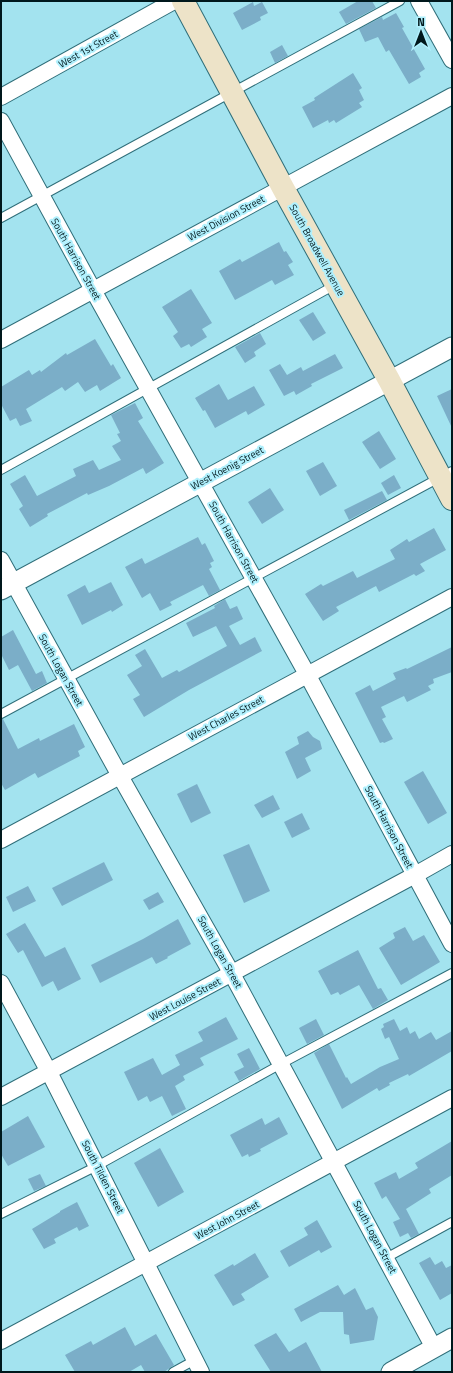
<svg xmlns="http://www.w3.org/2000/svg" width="453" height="1373" font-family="'Titillium Web',sans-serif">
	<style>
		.building { fill: #7baec8 }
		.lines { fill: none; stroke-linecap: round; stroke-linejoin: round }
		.service-casing { stroke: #2f6e79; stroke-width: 10 }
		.minor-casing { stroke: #2f6e79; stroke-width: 18 }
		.tertiary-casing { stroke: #2f6e79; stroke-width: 21 }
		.secondary-casing { stroke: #2f6e79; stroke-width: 24 }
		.service { stroke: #fff; stroke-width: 8 }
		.minor { stroke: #fff; stroke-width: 16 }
		.tertiary { stroke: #fff; stroke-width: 19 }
		.secondary { stroke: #ede3c8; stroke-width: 22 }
		.labels { text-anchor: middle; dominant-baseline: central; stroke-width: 4; stroke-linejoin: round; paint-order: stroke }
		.street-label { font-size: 10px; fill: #00181c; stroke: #b0f0fd }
	</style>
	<rect width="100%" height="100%" fill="#a3e3ef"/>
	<!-- building -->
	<g class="building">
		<polygon points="358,1 372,1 376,8 346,24 339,12"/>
		<polygon points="253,2 254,6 262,2 268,13 260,17 261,20 242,30 233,13"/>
		<polygon points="396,13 404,27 402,28 425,69 419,73 421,77 409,84 389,50 386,52 378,37 365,42 359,29 382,17 383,20"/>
		<polygon points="282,45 288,56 275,63 270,52"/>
		<polygon points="353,73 362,88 359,90 364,100 359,103 362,107 336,123 334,120 329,123 328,120 313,128 302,107 315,100 314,98"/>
		<polygon points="279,242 284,252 286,251 293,262 288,265 294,275 275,285 272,280 235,300 219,271 240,259 242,262"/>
		<polygon points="191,289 212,323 202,329 207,337 191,347 189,344 181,348 173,336 178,332 162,307"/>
		<polygon points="313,312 326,333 313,341 299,320"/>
		<polygon points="260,333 266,344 254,352 256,356 245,363 235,347"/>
		<polygon points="95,339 111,366 113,364 121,378 100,391 97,385 85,392 78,382 65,391 62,387 26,409 32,421 20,426 16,418 10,421 1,404 1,387 29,370 32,375 40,370 41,372 66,353 67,355"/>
		<polygon points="335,354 343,368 311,384 312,386 296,395 294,391 284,396 269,370 280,364 287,375 301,367 303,371"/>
		<polygon points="219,384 228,400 254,386 265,405 248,415 246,411 215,428 205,410 203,411 195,398"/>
		<polygon points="452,389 452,428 437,396"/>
		<polygon points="135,403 143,418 138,421 164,463 146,474 143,468 109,486 88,495 87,493 47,514 48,516 30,527 19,509 23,506 10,484 25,475 37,496 76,476 73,469 93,460 99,470 121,460 112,446 121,441 117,434 120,433 111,415"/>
		<polygon points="379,431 396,459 380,469 362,442"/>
		<polygon points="323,462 337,486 320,496 306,471"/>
		<polygon points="394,475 401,488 388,495 381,483"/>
		<polygon points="270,488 284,510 262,524 248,502"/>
		<polygon points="382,491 387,500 349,520 344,510"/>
		<polygon points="434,528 446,550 420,564 425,571 416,576 414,574 379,592 376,586 336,607 339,611 323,621 305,594 321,584 323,586 353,571 357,578 395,559 390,550 407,539 409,542"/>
		<polygon points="198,537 202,545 205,543 214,561 210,563 212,567 209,569 220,590 209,596 203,585 170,602 172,605 160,611 150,593 142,598 125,567 142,558 145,564"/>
		<polygon points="111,582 123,605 112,612 111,610 82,625 67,595 85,585 89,593"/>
		<polygon points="225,599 230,609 237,606 243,619 229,626 240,645 255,637 262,651 189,690 144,717 133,699 140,695 127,675 142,666 135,655 145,649 162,678 177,670 179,672 227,646 216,626 193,637 186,623 215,608 214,606"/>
		<polygon points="13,630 36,674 42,671 47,683 32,691 18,665 9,670 1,654 1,637"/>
		<polygon points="452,647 452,672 433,679 434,683 428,686 431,690 407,702 404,696 381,707 386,717 382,719 393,739 384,743 383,742 380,743 355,693 370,685 373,691 396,679 393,673 406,668 407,669"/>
		<polygon points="1,719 3,719 18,749 39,738 40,741 74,724 85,747 78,751 80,756 38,778 35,773 5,790 1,783"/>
		<polygon points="308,731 313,737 320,741 322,749 305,758 311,771 297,779 285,752 299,744 297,737"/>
		<polygon points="423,771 447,813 428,824 404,782"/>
		<polygon points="197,784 211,813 191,823 177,794"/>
		<polygon points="273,795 280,809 262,818 254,805"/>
		<polygon points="302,813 310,829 292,838 284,822"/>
		<polygon points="249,844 270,891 244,903 223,855"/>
		<polygon points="104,862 113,880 62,906 52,888"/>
		<polygon points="28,886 36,901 13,912 6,897"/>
		<polygon points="158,892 164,902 149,910 143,900"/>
		<polygon points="178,919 191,944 167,957 168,958 156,964 152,957 100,983 91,965 143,939"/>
		<polygon points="25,923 45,957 65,947 81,979 58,991 53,981 42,987 23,950 18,953 6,934"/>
		<polygon points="405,927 413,941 424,935 440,962 401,985 379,948 395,938 393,933"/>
		<polygon points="358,950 378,989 381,988 388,1000 373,1009 359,985 340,995 338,992 331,995 318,971"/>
		<polygon points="226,1017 238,1039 200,1058 204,1065 183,1076 185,1080 175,1086 186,1109 172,1116 162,1096 150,1102 147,1096 138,1101 124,1072 153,1058 162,1075 180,1065 175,1055 203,1041 198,1032"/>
		<polygon points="316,1019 324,1035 307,1044 299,1028"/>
		<polygon points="394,1019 400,1031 407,1027 410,1034 415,1031 419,1039 431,1032 436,1040 452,1031 452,1051 409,1076 408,1074 389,1083 390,1085 379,1091 377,1088 342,1109 314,1053 329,1044 346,1078 347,1077 351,1084 380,1067 399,1059 389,1037 385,1039 381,1029 384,1027 383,1024"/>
		<polygon points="249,1048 260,1069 239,1081 234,1072 244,1067 237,1054"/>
		<polygon points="28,1116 45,1147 8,1166 1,1154 1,1132"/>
		<polygon points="279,1117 288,1134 260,1149 261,1151 249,1157 248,1154 242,1157 230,1135 262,1118 265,1125"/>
		<polygon points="452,1141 452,1175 429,1189 431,1193 406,1209 419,1234 411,1238 408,1233 400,1237 393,1222 400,1219 386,1196 382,1199 374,1183 396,1172 399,1179 418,1168 415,1163"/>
		<polygon points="160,1148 184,1192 158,1207 134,1163"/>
		<polygon points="40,1174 46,1186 34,1191 28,1179"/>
		<polygon points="77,1202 89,1226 79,1231 77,1227 54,1239 56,1243 44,1249 32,1229 60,1212 60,1211"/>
		<polygon points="317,1220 332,1247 321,1253 319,1250 289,1267 280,1251 308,1235 304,1228"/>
		<polygon points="255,1253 269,1277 241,1294 245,1300 233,1306 214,1275 233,1264 234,1266"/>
		<polygon points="430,1257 435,1265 442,1261 446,1268 452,1265 452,1293 440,1300 419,1263"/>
		<polygon points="338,1285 344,1295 355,1288 366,1310 373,1307 378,1317 374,1340 350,1344 349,1335 344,1334 343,1312 320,1312 301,1322 294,1309"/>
		<polygon points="125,1327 135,1346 156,1334 174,1365 164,1372 145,1372 141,1365 129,1372 75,1372 65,1355 91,1341 93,1345"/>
		<polygon points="276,1333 289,1352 306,1342 322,1372 271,1372 254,1345"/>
	</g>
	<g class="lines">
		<!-- service casing -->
		<g class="service-casing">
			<g id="service">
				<polyline points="1,218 400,1"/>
				<polyline points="1,470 335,285"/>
				<polyline points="1,714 452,471"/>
				<polyline points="1,1214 97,1166 281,1064 452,973"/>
				<polyline points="386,1258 452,1222"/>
				<polyline points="173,1372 195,1360"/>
			</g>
		</g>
		<!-- minor casing -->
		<g class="minor-casing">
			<g id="minor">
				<polyline points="419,1 452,60"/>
				<polyline points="1,97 174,1"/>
				<polyline points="1,121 93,290 307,674 452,944"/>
				<polyline points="1,340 452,96"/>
				<polyline points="1,560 120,776 232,974 434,1348"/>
				<polyline points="1,840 452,597"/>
				<polyline points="1,983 49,1072 201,1372"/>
				<polyline points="1,1097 415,875 452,854"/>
				<polyline points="1,1341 452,1098"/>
			</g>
		</g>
		<!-- tertiary casing -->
		<g class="tertiary-casing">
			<g id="tertiary">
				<polyline points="1,590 452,347"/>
				<polyline points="391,1372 452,1338"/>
			</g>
		</g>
		<!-- secondary casing -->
		<g class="secondary-casing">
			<polyline id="secondary" points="183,1 283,188 389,380 452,499"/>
		</g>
		<!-- service -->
		<use href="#service" class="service"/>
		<!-- minor -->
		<use href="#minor" class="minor"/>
		<!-- tertiary -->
		<use href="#tertiary" class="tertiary"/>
		<!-- secondary -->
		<use href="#secondary" class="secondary"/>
	</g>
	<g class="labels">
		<!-- street labels -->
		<g class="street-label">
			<text transform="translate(88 49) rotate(-29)">West 1st Street</text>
			<text transform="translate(226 218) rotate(-28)">West Division Street</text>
			<text transform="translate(317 250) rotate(61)">South Broadwell Avenue</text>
			<text transform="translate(76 259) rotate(61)">South Harrison Street</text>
			<text transform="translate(227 468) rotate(-28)">West Koenig Street</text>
			<text transform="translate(234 542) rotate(61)">South Harrison Street</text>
			<text transform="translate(61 670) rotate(61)">South Logan Street</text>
			<text transform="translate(226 718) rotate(-28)">West Charles Street</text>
			<text transform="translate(389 827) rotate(62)">South Harrison Street</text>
			<text transform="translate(220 952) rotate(61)">South Logan Street</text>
			<text transform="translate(185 999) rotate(-28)">West Louise Street</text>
			<text transform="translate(103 1177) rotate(63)">South Tilden Street</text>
			<text transform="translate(227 1220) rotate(-28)">West John Street</text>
			<text transform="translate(375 1237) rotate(62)">South Logan Street</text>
		</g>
	</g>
	<!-- border -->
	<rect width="453" height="1373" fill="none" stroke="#00181c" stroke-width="4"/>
	<!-- north arrow -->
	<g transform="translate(421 32)" stroke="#b0f0fd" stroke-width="3" paint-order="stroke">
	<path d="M0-3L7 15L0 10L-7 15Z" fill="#00181c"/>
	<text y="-6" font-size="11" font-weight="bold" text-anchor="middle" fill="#00181c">N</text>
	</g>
</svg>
